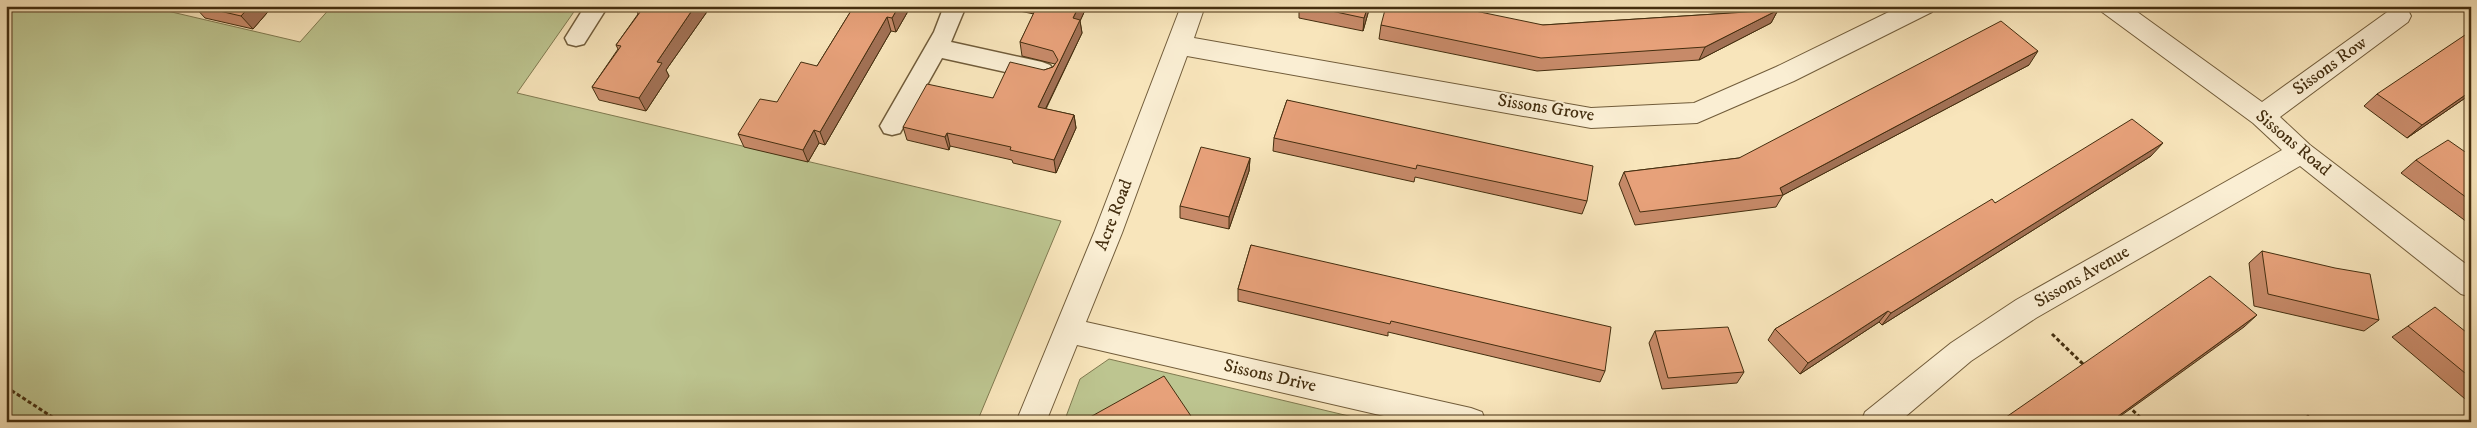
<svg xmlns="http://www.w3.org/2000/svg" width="2477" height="428" font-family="'IM FELL DW Pica',serif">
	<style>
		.green { fill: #bdc590; stroke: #807a50 }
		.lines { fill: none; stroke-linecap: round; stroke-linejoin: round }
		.service-casing { stroke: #715c3a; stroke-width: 3 }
		.minor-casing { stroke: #715c3a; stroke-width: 2 }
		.path { stroke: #442e0f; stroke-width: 3; stroke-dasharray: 4 2.5; stroke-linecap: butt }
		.service { fill: #faeed3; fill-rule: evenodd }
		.minor { fill: #faeed3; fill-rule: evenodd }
		.wall { fill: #c78a69; stroke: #442e0f }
		.shaded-wall { fill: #a27155; stroke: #442e0f }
		.building { fill: #e7a17a; stroke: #442e0f }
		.labels { text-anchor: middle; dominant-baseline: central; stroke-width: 4; stroke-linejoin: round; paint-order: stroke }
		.street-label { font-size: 18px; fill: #442e0f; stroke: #faeed3 }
	</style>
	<rect width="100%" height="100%" fill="#f8e5bb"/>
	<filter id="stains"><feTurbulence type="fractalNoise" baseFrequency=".004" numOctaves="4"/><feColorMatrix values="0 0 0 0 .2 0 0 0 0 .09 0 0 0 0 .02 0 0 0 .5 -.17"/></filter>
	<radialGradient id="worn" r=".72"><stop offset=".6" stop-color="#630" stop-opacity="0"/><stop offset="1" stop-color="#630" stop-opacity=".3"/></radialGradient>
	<!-- green -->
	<g class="green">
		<polygon points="6,6 146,6 300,42 332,6 578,6 517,93 1061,221 977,422 6,422"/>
		<polygon points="1109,359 1374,422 1064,422 1080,379"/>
	</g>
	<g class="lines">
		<!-- service casing -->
		<g class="service-casing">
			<g id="service">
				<polygon points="585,6 608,6 584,44 576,46 568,44 565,38"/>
				<polygon points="944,6 966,6 951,42 1042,62 1050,65 1054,71 1050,77 1042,80 942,58 900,133 892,135 884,133 880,126 934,32"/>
			</g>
		</g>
		<!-- minor casing -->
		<g class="minor-casing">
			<g id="minor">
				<polygon points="1181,6 1205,6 1194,38 1591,108 1694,103 1776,67 1901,6 1935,6 1932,12 1794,81 1697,123 1591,128 1187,56 1122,233 1086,322 1471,408 1482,412 1486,422 1410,422 1077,345 1046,422 1016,422 1094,233"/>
				<polygon points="2099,6 2129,6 2262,102 2390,10 2399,7 2408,10 2411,16 2408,22 2280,117 2310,145 2471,268 2471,297 2461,294 2300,166 2036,318 1971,361 1899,422 1861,422 1865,412 1951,343 2016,300 2282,150 2253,123 2102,12"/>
			</g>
		</g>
		<!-- path -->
		<g class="path">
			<polyline points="2052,334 2085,366"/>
			<polyline points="6,387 60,422"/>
			<polyline points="2128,406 2145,422"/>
		</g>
		<!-- service -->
		<use href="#service" class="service"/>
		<!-- minor -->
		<use href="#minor" class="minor"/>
	</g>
	<!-- wall -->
	<g class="wall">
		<polygon points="194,6 273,6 253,29 205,18"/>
		<polygon points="635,6 711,6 666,70 669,76 646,111 599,100 592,87 618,49 616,45 638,14"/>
		<polygon points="854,6 911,6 896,32 891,31 825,145 819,143 808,162 744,147 738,134 777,102 817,66"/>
		<polygon points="995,6 1087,6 1080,21 1082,33 1046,109 1074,115 1076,128 1056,173 1013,163 1012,160 950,146 949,150 907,140 903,127 993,98 1044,70 1053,67 1055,64 1022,56 1020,42 1034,14"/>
		<polygon points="1299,6 1370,6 1363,31 1299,18"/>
		<polygon points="1778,10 1771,23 1699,60 1537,71 1379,39 1381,25 1543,25"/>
		<polygon points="2029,65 1783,195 1776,207 1635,225 1619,184 1624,172 1739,158"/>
		<polygon points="2377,94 2471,94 2407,138 2364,106"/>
		<polygon points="1287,100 1587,201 1582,214 1415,177 1414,182 1273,151 1274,138"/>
		<polygon points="2151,156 1882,325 1879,322 1800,374 1768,340 1775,329 1995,203"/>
		<polygon points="2471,156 2471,225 2401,173 2416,160"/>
		<polygon points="1250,158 1249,171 1229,229 1180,218 1180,206"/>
		<polygon points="1251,245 1605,371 1600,382 1388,332 1388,336 1238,301 1238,289"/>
		<polygon points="2262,251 2379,320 2364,331 2254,306 2249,263"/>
		<polygon points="2408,326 2471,336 2471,404 2392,337"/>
		<polygon points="1655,331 1744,372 1737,383 1662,389 1649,343"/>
	</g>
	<!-- shaded-wall -->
	<g class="shaded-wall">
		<polygon points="250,6 273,6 253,29 241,16"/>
		<polygon points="695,6 711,6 666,70 669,76 646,111 639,98 657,62"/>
		<polygon points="899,6 911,6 896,32 892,18"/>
		<polygon points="1079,6 1087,6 1080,21 1082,33 1040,120 1038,107 1075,30 1073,18"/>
		<polygon points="1368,6 1370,6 1363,31 1364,18"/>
		<polygon points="1778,10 1771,23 1699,60 1705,47"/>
		<polygon points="887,17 891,31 825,145 820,132"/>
		<polygon points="2038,51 2029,65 1783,195 1780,188"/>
		<polygon points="2471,91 2471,94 2407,138 2422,125"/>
		<polygon points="1074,115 1076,128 1056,173 1054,160"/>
		<polygon points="814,130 819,143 808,162 803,150"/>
		<polygon points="947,133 950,146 949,150 945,137"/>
		<polygon points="2163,143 2151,156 1882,325 1891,313"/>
		<polygon points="1250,158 1249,171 1229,229 1229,217"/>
		<polygon points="1888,311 1879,322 1800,374 1808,363"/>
		<polygon points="2257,315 2244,327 2143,400 2112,422 2110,422"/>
	</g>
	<!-- building -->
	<g class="building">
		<polygon points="198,6 250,6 241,16"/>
		<polygon points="636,6 695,6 657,62 662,63 639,98 592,87 621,46 616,45 643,8"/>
		<polygon points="854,6 899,6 892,18 887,17 820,132 814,130 803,150 738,134 760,99 777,102 801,62 817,66"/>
		<polygon points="1037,6 1079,6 1073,18 1080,20 1038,107 1074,115 1054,160 1010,150 1011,147 947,133 945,137 903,127 927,84 993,98 1010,62 1044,70 1053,67 1058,60 1053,51 1020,42"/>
		<polygon points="1308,6 1368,6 1364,18"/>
		<polygon points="1386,6 1451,6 1543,25 1778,10 1705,47 1541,58 1381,25"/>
		<polygon points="2001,21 2038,51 1780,188 1783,195 1640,212 1624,172 1739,158"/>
		<polygon points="2471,31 2471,91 2422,125 2377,94"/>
		<polygon points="1287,100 1593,166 1587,201 1417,165 1416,169 1274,138"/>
		<polygon points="2132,119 2163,143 1891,313 1888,311 1808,363 1775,329 1992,199 1995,203"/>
		<polygon points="2448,140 2471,156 2471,201 2416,160"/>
		<polygon points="1201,147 1250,158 1229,217 1180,206"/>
		<polygon points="1251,245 1611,327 1605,371 1391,321 1390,324 1238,289"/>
		<polygon points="2262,251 2335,268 2370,274 2379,320 2268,294"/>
		<polygon points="2210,276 2257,315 2110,422 1999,422"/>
		<polygon points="2435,307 2471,336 2471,378 2408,326"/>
		<polygon points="1728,327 1744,372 1668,378 1655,331"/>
		<polygon points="1164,376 1195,422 1083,421"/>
		<polygon points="2308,415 2316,422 2299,422"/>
	</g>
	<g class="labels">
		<!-- street labels -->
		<g class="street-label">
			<text transform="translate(2330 66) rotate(-36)">Sissons Row</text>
			<text transform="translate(1546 108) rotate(9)">Sissons Grove</text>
			<text transform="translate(2293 143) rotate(40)">Sissons Road</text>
			<text transform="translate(1114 215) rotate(-69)">Acre Road</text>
			<text transform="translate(2082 277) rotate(-30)">Sissons Avenue</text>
			<text transform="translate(1270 376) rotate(13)">Sissons Drive</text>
		</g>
	</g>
	<!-- margin -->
	<rect width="2477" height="428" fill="none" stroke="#f8e5bb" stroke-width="25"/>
	<rect x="8" y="8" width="2462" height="413" fill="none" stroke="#442e0f" stroke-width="2.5"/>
	<rect x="12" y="12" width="2452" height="403" fill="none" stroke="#442e0f"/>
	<rect width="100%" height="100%" filter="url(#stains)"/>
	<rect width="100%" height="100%" fill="url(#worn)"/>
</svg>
